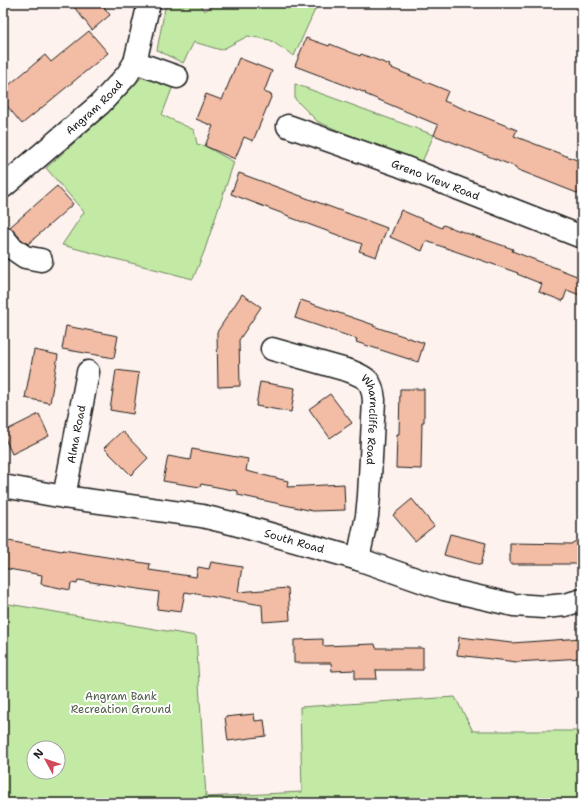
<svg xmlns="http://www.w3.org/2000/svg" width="585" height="806" font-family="'Shantell Sans',sans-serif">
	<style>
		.green { fill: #c2eaa5; stroke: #6f8360; fill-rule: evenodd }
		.building { fill: #f3bda5; stroke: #1c1c1c }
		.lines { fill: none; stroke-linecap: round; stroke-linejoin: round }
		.minor-casing { stroke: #1c1c1c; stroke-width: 25 }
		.minor { stroke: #fff; stroke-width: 22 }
		.labels { text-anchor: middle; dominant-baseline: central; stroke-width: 4; stroke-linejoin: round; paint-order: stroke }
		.street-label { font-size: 11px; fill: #1c1c1c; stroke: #fff }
		.park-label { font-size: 11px; fill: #4e5a45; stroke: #fff }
	</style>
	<rect width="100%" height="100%" fill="#fdf2ed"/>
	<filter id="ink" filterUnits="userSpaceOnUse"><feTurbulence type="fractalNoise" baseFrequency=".025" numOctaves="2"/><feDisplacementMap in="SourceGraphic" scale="8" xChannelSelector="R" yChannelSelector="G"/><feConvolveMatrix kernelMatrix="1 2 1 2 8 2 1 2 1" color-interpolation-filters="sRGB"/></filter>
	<g filter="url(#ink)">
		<!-- green -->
		<g class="green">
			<polygon points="166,3 199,3 204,11 218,3 318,3 294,56 270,40 248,36 221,50 194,42 183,63 157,50"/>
			<polygon points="143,76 173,86 162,115 194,130 197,144 205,146 234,162 204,252 193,279 62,245 84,212 46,168 112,109"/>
			<polygon points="295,84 434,135 421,164 318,122 295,99"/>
			<path d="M3 603 196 636 206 797 302 792 300 707 455 697 473 731H582V803H3ZM34 748H58V772H34Z"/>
		</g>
		<!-- building -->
		<g class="building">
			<polygon points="71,3 101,3 110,15 92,30"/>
			<polygon points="89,31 108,53 22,124 3,101 3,90 45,55 51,62"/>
			<polygon points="306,38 329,46 330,44 360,56 361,54 390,65 389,67 448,91 444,101 517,130 514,136 582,162 582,195 516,169 516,167 434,135 438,125 365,94 366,93 295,66"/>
			<polygon points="239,58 272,71 264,92 272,95 253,141 244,137 235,159 205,146 213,126 196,119 206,94 222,100"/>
			<polygon points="239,173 387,228 376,257 359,251 362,244 289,217 289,216 231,194"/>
			<polygon points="57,186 73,204 28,244 21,239 10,227"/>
			<polygon points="401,210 442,228 443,225 513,249 512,251 582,278 582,296 567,290 563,301 539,292 542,284 517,274 518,273 426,241 422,251 390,237"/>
			<polygon points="242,294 261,307 239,340 240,386 218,387 217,332"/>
			<polygon points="301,300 374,325 373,326 424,343 418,362 356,342 357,339 295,318"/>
			<polygon points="66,326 118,336 114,358 62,349"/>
			<polygon points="34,350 58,355 50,403 25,398"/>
			<polygon points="116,370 139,373 133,414 110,410"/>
			<polygon points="260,382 295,388 291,412 256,406"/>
			<polygon points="400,389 424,389 424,422 422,422 421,469 396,468 397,434 399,434"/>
			<polygon points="330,394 352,423 330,438 309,409"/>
			<polygon points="39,414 49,436 12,454 3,434 3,432"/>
			<polygon points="122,431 148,458 131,475 104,448"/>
			<polygon points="192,449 248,459 246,471 288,481 287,487 344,484 345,510 313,511 238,495 238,491 201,484 200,487 163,481 168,456 190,460"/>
			<polygon points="412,499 434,526 415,541 393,515"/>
			<polygon points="450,534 486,543 481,565 444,555"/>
			<polygon points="582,537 582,564 510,564 510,543 571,544"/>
			<polygon points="3,540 62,551 63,550 150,564 149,570 196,577 198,567 209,569 211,562 242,567 238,592 288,588 290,620 263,622 262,605 185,592 181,612 157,609 159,592 78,580 77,584 71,583 70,590 41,584 42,575 3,568"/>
			<polygon points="459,637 512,643 582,638 582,658 517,662 457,655"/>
			<polygon points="323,639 323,646 375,644 376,648 423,648 423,670 376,670 377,679 355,679 355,670 332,671 331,663 294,663 294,640"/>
			<polygon points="254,714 255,721 264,720 266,736 228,741 225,717"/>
		</g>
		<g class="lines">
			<!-- minor casing -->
			<g class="minor-casing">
				<g id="minor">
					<polyline points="135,62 177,77"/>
					<path id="s1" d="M288 126 401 166 582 237"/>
					<path id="s2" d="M3 187 100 104 127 75 135 62 149 3"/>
					<polyline points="3,237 12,248 25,257 41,260"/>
					<path id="s3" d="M272 349 350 371C368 378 372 381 374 400L369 496 367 516 358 559"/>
					<path id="s4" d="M3 486 64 497 202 516 231 523 358 559 444 589 514 605 544 607 565 605 582 600"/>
					<path id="s5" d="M64 497 88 372"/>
				</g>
			</g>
			<!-- minor -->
			<use href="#minor" class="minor"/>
		</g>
	</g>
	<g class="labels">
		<!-- street labels -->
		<g class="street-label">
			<text stroke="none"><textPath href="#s2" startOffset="121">Angram Road</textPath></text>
			<text stroke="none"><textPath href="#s1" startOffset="157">Greno View Road</textPath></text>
			<text stroke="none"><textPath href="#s3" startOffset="141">Wharncliffe Road</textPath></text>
			<text stroke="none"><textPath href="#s5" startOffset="64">Alma Road</textPath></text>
			<text stroke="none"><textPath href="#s4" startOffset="297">South Road</textPath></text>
		</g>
		<!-- park labels -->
		<g class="park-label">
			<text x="121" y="696">Angram Bank<tspan x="121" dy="13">Recreation Ground</tspan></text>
		</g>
	</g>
	<!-- margin -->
	<rect width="585" height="806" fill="none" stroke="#fff" stroke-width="16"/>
	<rect x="8" y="8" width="569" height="790" fill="none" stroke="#1c1c1c" stroke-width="1.5" filter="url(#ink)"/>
	<!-- north arrow -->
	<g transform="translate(46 760) rotate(310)"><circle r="19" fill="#ffffff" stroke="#a4a4a4"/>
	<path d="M0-3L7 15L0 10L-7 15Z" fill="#d1495b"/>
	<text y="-6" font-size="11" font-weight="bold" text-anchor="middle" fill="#1c1c1c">N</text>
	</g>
</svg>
